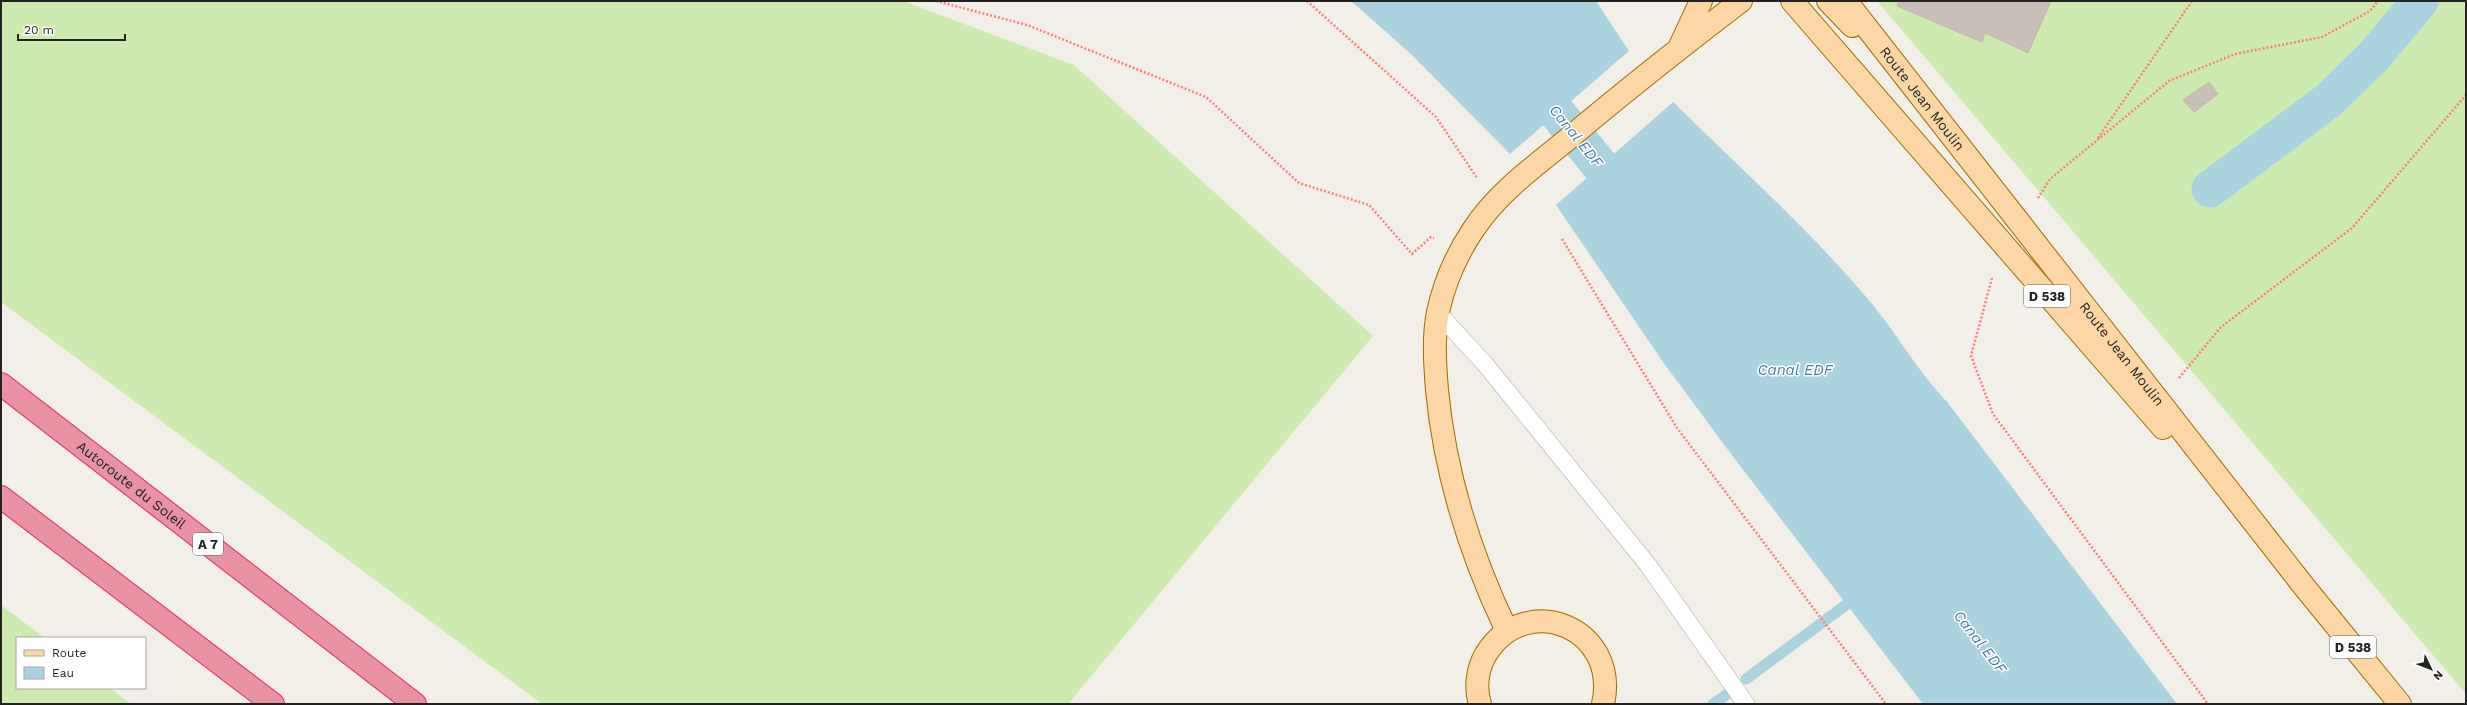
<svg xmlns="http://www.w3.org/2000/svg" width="2467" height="705" viewBox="0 0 2467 705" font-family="'Work Sans',sans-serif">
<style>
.grass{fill:#cdebb0}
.water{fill:#aad3df}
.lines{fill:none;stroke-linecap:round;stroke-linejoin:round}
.stream{stroke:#aad3df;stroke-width:11}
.canal{stroke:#aad3df;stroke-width:37}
.building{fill:#c7bfb8;stroke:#c4b6ab}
.lane-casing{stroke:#a9a9a9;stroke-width:18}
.primary-casing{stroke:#a06b00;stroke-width:24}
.highway-casing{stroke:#dc2a67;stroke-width:24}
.path{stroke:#fa8072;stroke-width:2.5;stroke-dasharray:2 2;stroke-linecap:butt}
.lane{stroke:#fff;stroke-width:17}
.primary{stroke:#fcd6a4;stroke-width:22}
.highway{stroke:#e892a2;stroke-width:22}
.labels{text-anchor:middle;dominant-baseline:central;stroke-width:3;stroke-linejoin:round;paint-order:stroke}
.shield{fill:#fff;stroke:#646464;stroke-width:1}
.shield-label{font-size:13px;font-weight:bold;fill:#222}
.street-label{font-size:14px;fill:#222;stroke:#fff}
.water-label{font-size:15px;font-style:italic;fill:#4a7aab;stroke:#fff}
</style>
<rect width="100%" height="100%" fill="#f2efe9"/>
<!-- grass -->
<path class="grass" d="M 1,1 L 903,1 L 1074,65 L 1373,336 L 1068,704 L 542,704 L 1,302 Z
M 1877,1 L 2466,1 L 2466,694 Z
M 1,605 L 45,638 L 17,638 L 17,688 L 110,688 L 131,704 L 1,704 Z"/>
<!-- water -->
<path class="water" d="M 1351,1 L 1596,1 L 1629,51 L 1510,154 L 1411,54 Z
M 1673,102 C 1740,168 1812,232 1873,305 C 1899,337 1919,373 1948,403 L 2177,704 L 1923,704 L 1731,454 L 1663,362 L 1556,205 Z"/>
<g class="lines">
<!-- stream -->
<path class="stream" d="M 1746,679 L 1858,596
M 1713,704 L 1726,695"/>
<!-- canal -->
<path class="canal" d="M 1466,1 L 1633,206
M 2210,189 L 2329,100 L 2374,56 L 2420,1"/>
</g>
<!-- building -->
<path class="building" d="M 1899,1 L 2051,1 L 2028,53 L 1985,33 L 1982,42 L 1897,6 Z
M 2209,82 L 2218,94 L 2194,112 L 2183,100 Z"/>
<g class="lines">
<!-- lane casing -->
<g class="lane-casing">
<path id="lane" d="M 1438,313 L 1485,364 L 1648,565 L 1746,704"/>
</g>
<!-- primary casing -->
<g class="primary-casing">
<g id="primary">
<path d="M 1792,1 L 2163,428"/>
<path d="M 1828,1 L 1852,26"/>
<path id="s1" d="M 1846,1 L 2306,589 L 2400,704"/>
<path d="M 1680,46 L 1701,1"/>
<path d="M 1507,631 C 1470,554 1445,474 1437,390 C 1435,365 1433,337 1438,312 C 1444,284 1457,254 1473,230 C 1497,193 1535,166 1568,139 C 1625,91 1682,46 1741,1"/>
<path d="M 1480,704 C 1475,688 1477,669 1486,654 C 1527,589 1620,629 1603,704"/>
</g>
</g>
<!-- highway casing -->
<g class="highway-casing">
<g id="highway">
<path id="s2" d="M 1,384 L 415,704"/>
<path d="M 1,497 L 273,704"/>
</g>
</g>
<!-- path -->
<path class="path" d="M 936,1 L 1027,25 L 1206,97 L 1299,183 L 1369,205 L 1412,254 L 1431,237 L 1434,238
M 1307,1 L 1436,117 L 1477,178
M 2098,138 L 2192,1
M 2038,198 L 2050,179 L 2169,81 L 2235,54 L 2322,37 L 2370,11 L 2378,1
M 1562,239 L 1677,428 L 1886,704
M 1992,278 L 1971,356 L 1993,414 L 2208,704
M 2179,378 L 2221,327 L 2352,228 L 2466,95"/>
<!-- lane -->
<use href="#lane" class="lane"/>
<!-- primary -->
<use href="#primary" class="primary"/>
<!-- highway -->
<use href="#highway" class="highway"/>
</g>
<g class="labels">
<!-- shield labels -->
<g class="shield">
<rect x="2024" y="285" width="46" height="22" rx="3"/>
<rect x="193" y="533" width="30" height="22" rx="3"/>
<rect x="2330" y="636" width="46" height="22" rx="3"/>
</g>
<g class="shield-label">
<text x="2047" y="296">D 538</text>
<text x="208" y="544">A 7</text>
<text x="2353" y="647">D 538</text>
</g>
<!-- street labels -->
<g class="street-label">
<text stroke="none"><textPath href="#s1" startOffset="124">Route Jean Moulin</textPath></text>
<text stroke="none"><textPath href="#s1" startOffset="448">Route Jean Moulin</textPath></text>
<text stroke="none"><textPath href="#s2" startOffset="165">Autoroute du Soleil</textPath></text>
</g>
<!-- water labels -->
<g class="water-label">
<text transform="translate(1576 136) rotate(51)">Canal EDF</text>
<text x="1795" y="370">Canal EDF</text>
<text transform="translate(1980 642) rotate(52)">Canal EDF</text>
</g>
</g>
<!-- border -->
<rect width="2467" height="705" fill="none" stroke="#222222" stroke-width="4"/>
<!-- legend -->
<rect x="16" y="637" width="130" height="52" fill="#ffffff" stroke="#a7a7a7"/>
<rect x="24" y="650" width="20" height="6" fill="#fcd6a4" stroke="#a7a7a7"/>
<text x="52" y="657" font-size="12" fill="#222222">Route</text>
<rect x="24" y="667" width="20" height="12" fill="#aad3df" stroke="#a7a7a7"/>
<text x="52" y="677" font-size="12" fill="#222222">Eau</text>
<!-- north arrow -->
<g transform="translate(2431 669) rotate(133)" stroke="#ffffff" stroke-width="3" paint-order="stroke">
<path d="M0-3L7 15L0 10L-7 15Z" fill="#222222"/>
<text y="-6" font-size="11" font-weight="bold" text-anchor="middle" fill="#222222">N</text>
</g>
<!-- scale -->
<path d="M18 34v6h107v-6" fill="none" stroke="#222222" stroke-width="2"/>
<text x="24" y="34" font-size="12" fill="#222222" stroke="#ffffff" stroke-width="3" paint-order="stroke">20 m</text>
</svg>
